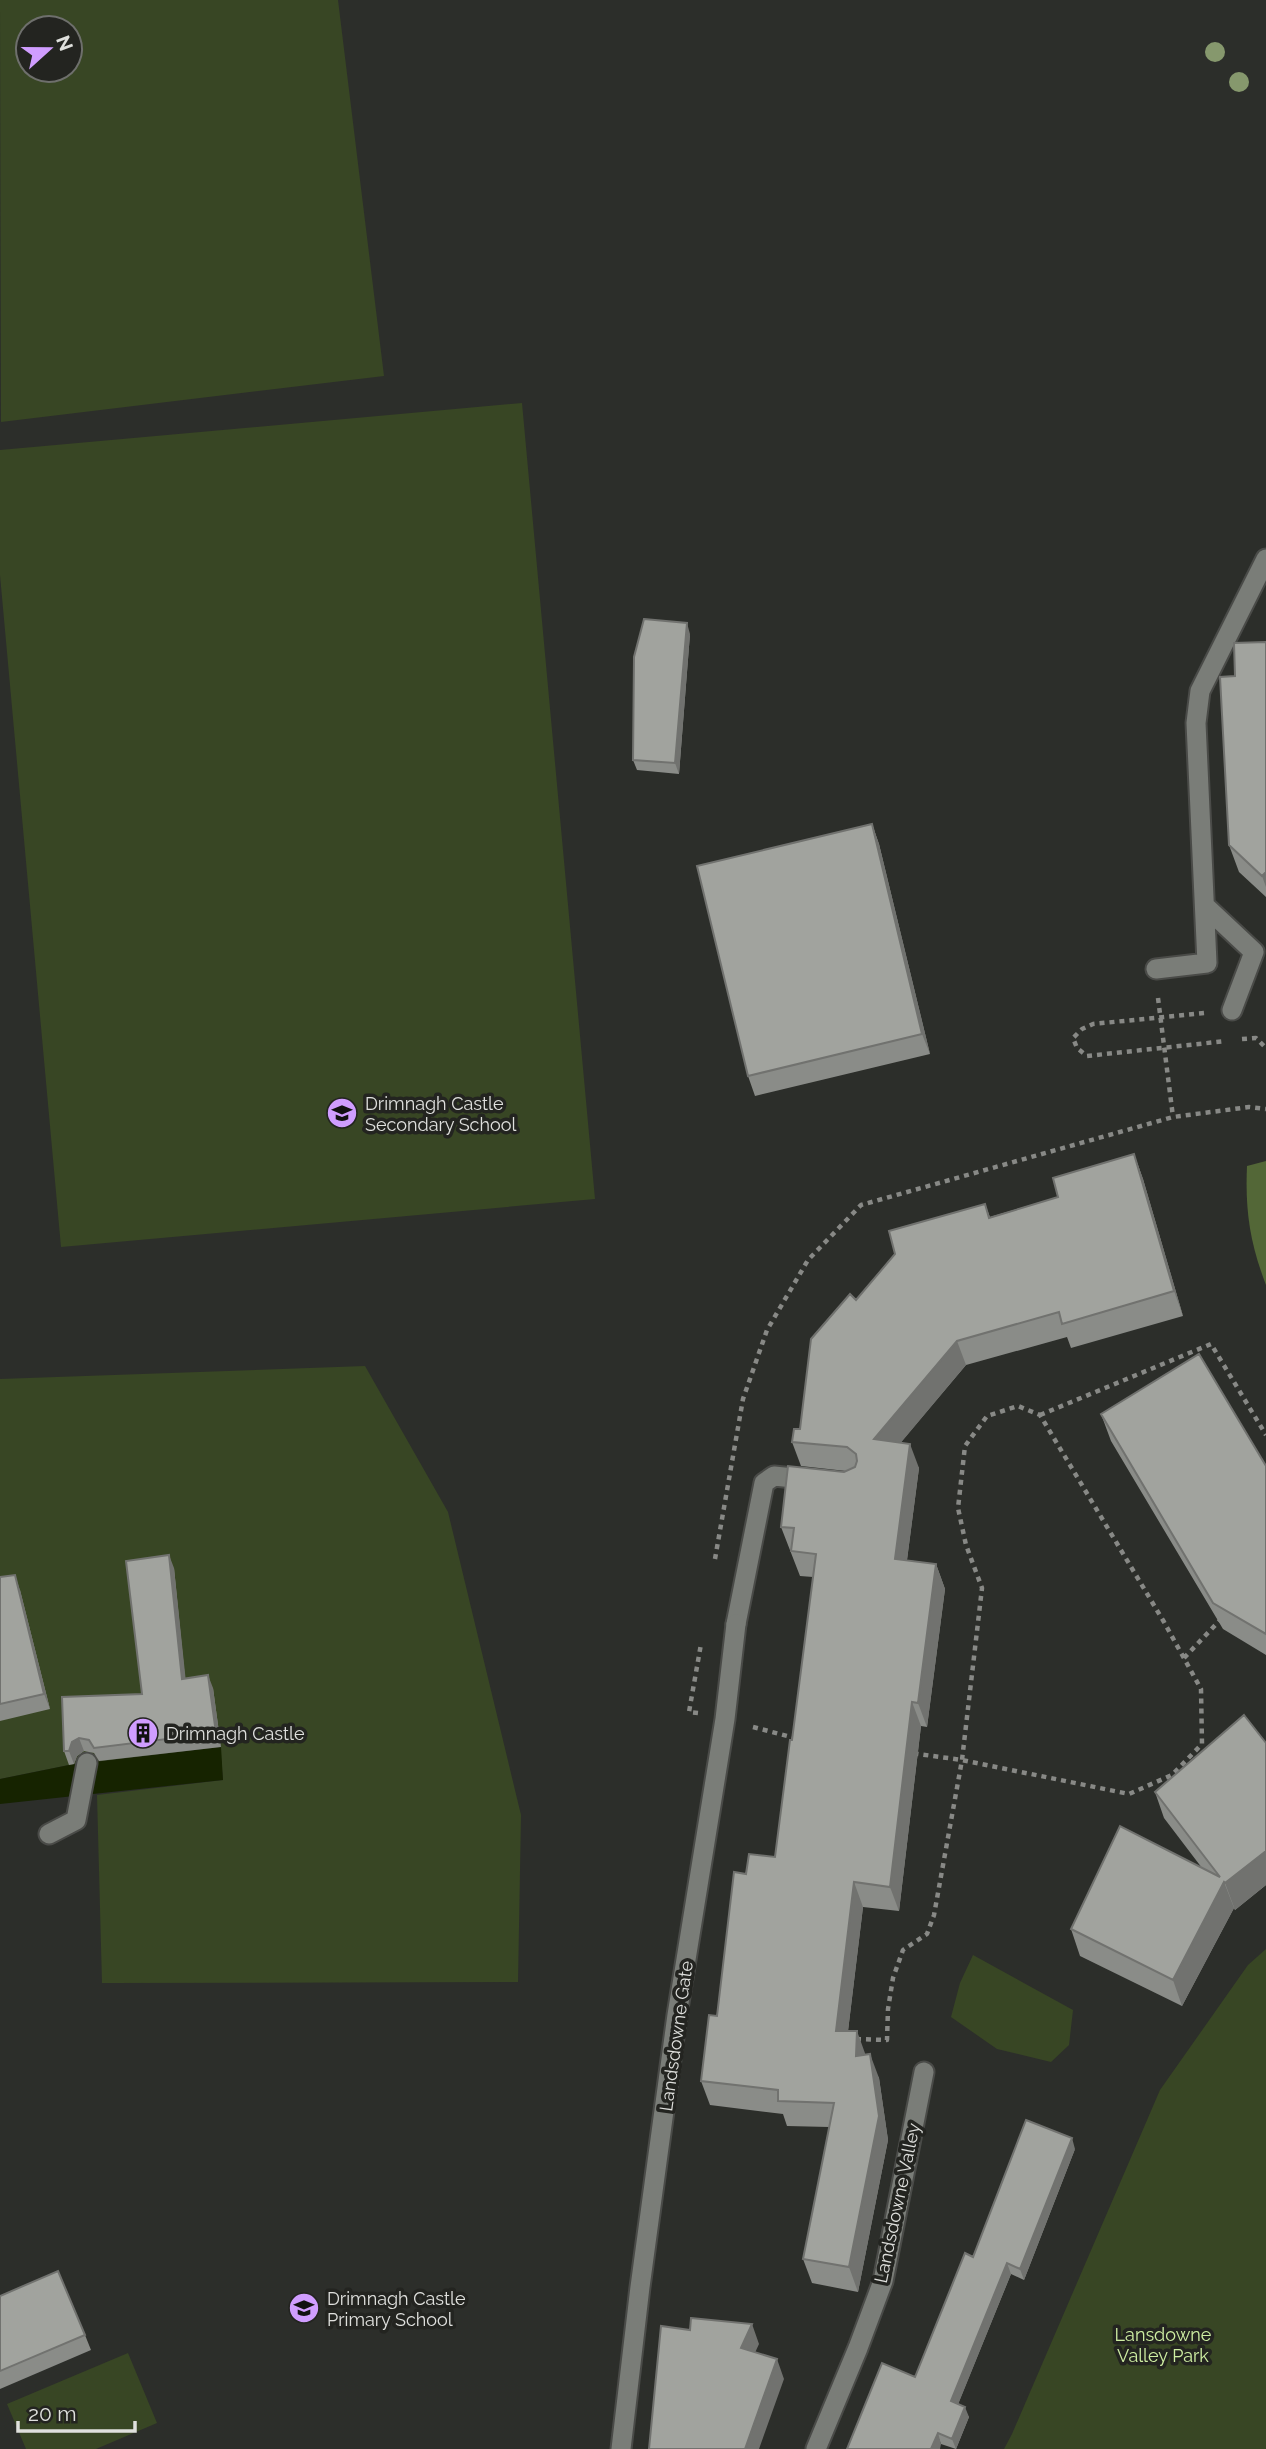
<svg xmlns="http://www.w3.org/2000/svg" width="1266" height="2449" viewBox="0 0 1266 2449" font-family="Raleway,sans-serif">
<style>
.green{fill:#384624;fill-rule:evenodd}
.forest{fill:#536737}
.water{fill:#162300}
.lines{fill:none;stroke-linecap:round;stroke-linejoin:round}
.service-casing{stroke:#4a4b48;stroke-width:23}
.minor-casing{stroke:#4a4b48;stroke-width:23}
.path{stroke:#888986;stroke-width:4.5;stroke-dasharray:5 5;stroke-linecap:butt}
.service{stroke:#7a7d78;stroke-width:19}
.minor{stroke:#7a7d78;stroke-width:19}
.tree{fill:#86986d}
.wall{fill:#8a8c88}
.shaded-wall{fill:#71726f}
.building{fill:#a1a39e;stroke:#71726f;stroke-width:2}
.labels{text-anchor:middle;dominant-baseline:central;stroke-width:7;stroke-linejoin:round;paint-order:stroke}
.poi-label{font-size:18px;fill:#dfe0dd;stroke:#232420;text-anchor:start}
.street-label{font-size:18px;fill:#dfe0dd;stroke:#232420}
.park-label{font-size:18px;fill:#cfefa3;stroke:#232420}
</style>
<rect width="100%" height="100%" fill="#2c2e2a"/>
<!-- green -->
<path class="green" d="M 0,0 L 338,0 L 384,376 L 1,422 ZM 28,28 L 70,28 L 70,70 L 28,70 Z
M 522,403 L 595,1199 L 61,1247 L 0,575 L 0,450 Z
M 365,1366 L 448,1512 L 521,1815 L 518,1982 L 102,1983 L 97,1795 L 223,1780 L 220,1747 L 69,1765 L 0,1779 L 0,1379 Z
M 1266,1949 L 1266,2449 L 1004,2449 L 1012,2434 L 1160,2090 L 1248,1965 Z
M 973,1955 L 1073,2010 L 1069,2045 L 1051,2062 L 997,2049 L 951,2017 L 960,1983 Z
M 128,2353 L 157,2423 L 96,2449 L 26,2449 L 7,2404 Z"/>
<!-- forest -->
<path class="forest" d="M 1266,1161 L 1266,1285 C 1250,1243 1245,1211 1247,1166 Z"/>
<!-- water -->
<path class="water" d="M 221,1747 L 223,1780 L 0,1804 L 0,1779 L 69,1765 Z"/>
<g class="lines">
<!-- service casing -->
<g class="service-casing">
<path id="service" d="M 1206,907 L 1254,952 L 1232,1010
M 1156,969 L 1207,963 L 1196,723 L 1200,691 L 1266,559
M 736,1624 L 764,1483 L 774,1476 L 813,1480
M 49,1834 L 76,1820 L 87,1763"/>
</g>
<!-- minor casing -->
<g class="minor-casing">
<path id="minor" d="M 621,2449 L 640,2287 L 677,2015 L 725,1719 L 736,1624
M 816,2449 L 858,2348 L 883,2281 L 924,2072"/>
</g>
<!-- path -->
<path class="path" d="M 1158,998 L 1173,1117
M 1204,1013 L 1093,1024 L 1082,1029 L 1073,1038 L 1077,1048 L 1087,1056 L 1226,1041
M 1242,1039 L 1256,1038 L 1266,1048
M 1040,1415 L 1211,1344 L 1266,1435
M 715,1559 L 743,1399 L 767,1330 L 808,1260 L 861,1205 L 1173,1117 L 1249,1107 L 1266,1109
M 1184,1658 L 1222,1618
M 698,1713 L 689,1712 L 701,1644
M 753,1727 L 795,1738
M 856,2039 L 887,2040 L 888,2009 L 893,1978 L 903,1950 L 927,1934 L 934,1915 L 962,1760 L 982,1588 L 966,1545 L 958,1508 L 965,1446 L 987,1416 L 1018,1406 L 1040,1415 L 1164,1622 L 1201,1689 L 1202,1744 L 1172,1775 L 1129,1794 L 962,1760 L 911,1753"/>
<!-- service -->
<use href="#service" class="service"/>
<!-- minor -->
<use href="#minor" class="minor"/>
</g>
<!-- trees -->
<g class="tree">
<circle cx="1215" cy="52" r="10"/>
<circle cx="1239" cy="82" r="10"/>
</g>
<!-- wall -->
<path class="wall" d="M 690,634 L 679,774 L 637,770 L 633,760 Z
M 1266,642 L 1266,897 L 1239,872 L 1229,845 L 1235,676 Z
M 872,824 L 879,844 L 930,1054 L 755,1096 L 748,1076 Z
M 1134,1154 L 1143,1179 L 1183,1316 L 1071,1348 L 1067,1337 L 966,1365 L 901,1442 L 919,1468 L 907,1560 L 936,1564 L 945,1589 L 927,1727 L 921,1726 L 899,1911 L 863,1907 L 848,2031 L 865,2054 L 879,2078 L 888,2140 L 858,2292 L 812,2283 L 803,2259 L 829,2127 L 787,2126 L 783,2114 L 710,2105 L 701,2081 L 717,2016 L 746,1874 L 775,1857 L 792,1740 L 813,1577 L 800,1576 L 781,1527 L 846,1471 L 801,1466 L 792,1442 L 800,1429 L 856,1300 L 985,1204 L 990,1217 L 1058,1197 Z
M 1101,1414 L 1266,1466 L 1266,1655 L 1223,1629 L 1111,1441 Z
M 174,1568 L 185,1678 L 213,1688 L 221,1747 L 99,1761 L 94,1753 L 84,1751 L 77,1756 L 74,1764 L 69,1765 L 64,1751 L 62,1697 L 142,1694 Z
M 0,1577 L 20,1590 L 50,1709 L 0,1721 Z
M 1266,1743 L 1266,1885 L 1235,1910 L 1234,1908 L 1182,2006 L 1080,1956 L 1071,1929 L 1202,1868 L 1164,1818 L 1155,1792 Z
M 1075,2149 L 1024,2280 L 1011,2274 L 958,2404 L 969,2417 L 956,2449 L 941,2444 L 915,2377 L 973,2257 Z
M 0,2296 L 85,2335 L 91,2350 L 0,2389 Z"/>
<!-- shaded-wall -->
<path class="shaded-wall" d="M 687,623 L 690,634 L 679,774 L 675,763 Z
M 872,824 L 879,844 L 930,1054 L 922,1034 Z
M 1266,872 L 1266,887 L 1262,876 Z
M 1134,1154 L 1143,1179 L 1183,1316 L 1174,1291 Z
M 957,1341 L 966,1365 L 883,1464 L 874,1439 Z
M 910,1444 L 919,1468 L 904,1583 L 895,1559 Z
M 169,1555 L 174,1568 L 187,1692 L 182,1679 Z
M 936,1564 L 945,1589 L 927,1727 L 918,1703 Z
M 15,1575 L 20,1590 L 50,1709 L 44,1694 Z
M 208,1675 L 213,1688 L 221,1747 L 216,1733 Z
M 912,1702 L 921,1726 L 899,1911 L 890,1887 Z
M 79,1738 L 84,1751 L 77,1756 L 74,1764 L 69,1751 L 72,1742 Z
M 1266,1851 L 1266,1885 L 1235,1910 L 1225,1883 Z
M 854,1882 L 863,1907 L 845,2056 L 836,2031 Z
M 1224,1882 L 1234,1908 L 1182,2006 L 1173,1980 Z
M 857,2031 L 866,2056 L 856,2056 Z
M 870,2054 L 879,2078 L 888,2140 L 858,2292 L 849,2267 Z
M 1072,2138 L 1075,2149 L 1024,2280 L 1020,2269 Z
M 1007,2263 L 1011,2274 L 955,2412 L 951,2401 Z
M 752,2324 L 759,2344 L 748,2368 L 741,2348 Z
M 777,2359 L 784,2379 L 759,2449 L 745,2449 Z
M 965,2407 L 969,2417 L 956,2449 L 952,2439 Z
M 938,2433 L 941,2444 L 940,2449 L 931,2449 Z"/>
<!-- building -->
<path class="building" d="M 644,619 L 687,623 L 675,763 L 633,760 L 634,657 Z
M 1266,642 L 1266,872 L 1262,876 L 1229,845 L 1220,677 L 1235,676 L 1234,643 Z
M 872,824 L 922,1034 L 748,1076 L 697,866 Z
M 1134,1154 L 1174,1291 L 1062,1324 L 1059,1312 L 957,1341 L 874,1439 L 910,1444 L 895,1559 L 936,1564 L 918,1703 L 912,1702 L 890,1887 L 854,1882 L 836,2031 L 857,2031 L 856,2056 L 870,2054 L 879,2116 L 849,2267 L 803,2259 L 834,2103 L 778,2101 L 778,2090 L 701,2081 L 709,2015 L 717,2016 L 734,1872 L 746,1874 L 749,1854 L 775,1857 L 790,1740 L 792,1740 L 816,1554 L 791,1551 L 794,1528 L 781,1527 L 788,1466 L 844,1472 L 855,1467 L 857,1461 L 856,1454 L 847,1447 L 792,1442 L 794,1429 L 800,1429 L 811,1339 L 850,1294 L 856,1300 L 895,1254 L 889,1231 L 985,1204 L 989,1218 L 1058,1197 L 1053,1178 Z
M 1199,1354 L 1266,1466 L 1266,1634 L 1213,1603 L 1101,1414 Z
M 169,1555 L 182,1679 L 208,1675 L 216,1733 L 94,1748 L 89,1740 L 79,1738 L 72,1742 L 69,1751 L 64,1751 L 62,1697 L 142,1694 L 126,1561 Z
M 15,1575 L 44,1694 L 0,1704 L 0,1577 Z
M 1244,1715 L 1266,1743 L 1266,1851 L 1225,1883 L 1224,1882 L 1173,1980 L 1071,1929 L 1120,1826 L 1220,1877 L 1155,1792 Z
M 1026,2120 L 1072,2138 L 1020,2269 L 1007,2263 L 951,2401 L 965,2407 L 952,2439 L 938,2433 L 931,2449 L 847,2449 L 882,2363 L 915,2377 L 965,2253 L 973,2257 Z
M 58,2271 L 85,2335 L 0,2371 L 0,2296 Z
M 691,2318 L 752,2324 L 741,2348 L 777,2359 L 745,2449 L 649,2449 L 661,2326 L 690,2330 Z"/>
<!-- icons -->
<defs>
<g id="school-disc" transform="scale(1.575)"><circle r="9.5" fill="#d09dff" stroke="#232420"/><path d="M0-5L7-2L0 1L-7-2ZM-4 1L0 2.5L4 1V4Q0 6-4 4Z" fill="#111"/></g>
<g id="building-disc" transform="scale(1.575)"><circle r="9.5" fill="#d09dff" stroke="#232420"/><path d="M-4-6H4V6H1V3H-1V6H-4ZM-2.5-4.3h1.7v1.8h-1.7ZM.8-4.3h1.7v1.8H.8ZM-2.5-1h1.7V.8h-1.7ZM.8-1h1.7V.8H.8Z" fill="#111"/></g>
</defs>
<g fill-rule="evenodd">
<use href="#school-disc" x="342" y="1113"/>
<use href="#building-disc" x="143" y="1733"/>
<use href="#school-disc" x="304" y="2308"/>
</g>
<g class="labels">
<!-- poi labels -->
<g class="poi-label">
<text x="365" y="1103">Drimnagh Castle<tspan x="365" dy="21">Secondary School</tspan></text>
<text x="166" y="1733">Drimnagh Castle</text>
<text x="327" y="2298">Drimnagh Castle<tspan x="327" dy="21">Primary School</tspan></text>
</g>
<!-- street labels -->
<g class="street-label">
<text transform="translate(676 2036) rotate(-82)">Landsdowne Gate</text>
<text transform="translate(897 2203) rotate(-78)">Landsdowne Valley</text>
</g>
<!-- park labels -->
<g class="park-label">
<text x="1163" y="2334">Lansdowne<tspan x="1163" dy="21">Valley Park</tspan></text>
</g>
</g>
<!-- north arrow -->
<g transform="translate(49 49) rotate(69)"><circle r="33" fill="#232420" stroke="#6e6f6c" stroke-width="2"/>
<path d="M0-5L12 26L0 18L-12 26Z" fill="#d09dff"/>
<text y="-10" font-size="19" font-weight="bold" text-anchor="middle" fill="#dfe0dd">N</text>
</g>
<!-- scale -->
<path d="M18 2421v10h117v-10" fill="none" stroke="#dfe0dd" stroke-width="3.5"/>
<text x="28" y="2421" font-size="21" fill="#dfe0dd" stroke="#232420" stroke-width="5" paint-order="stroke">20 m</text>
</svg>
